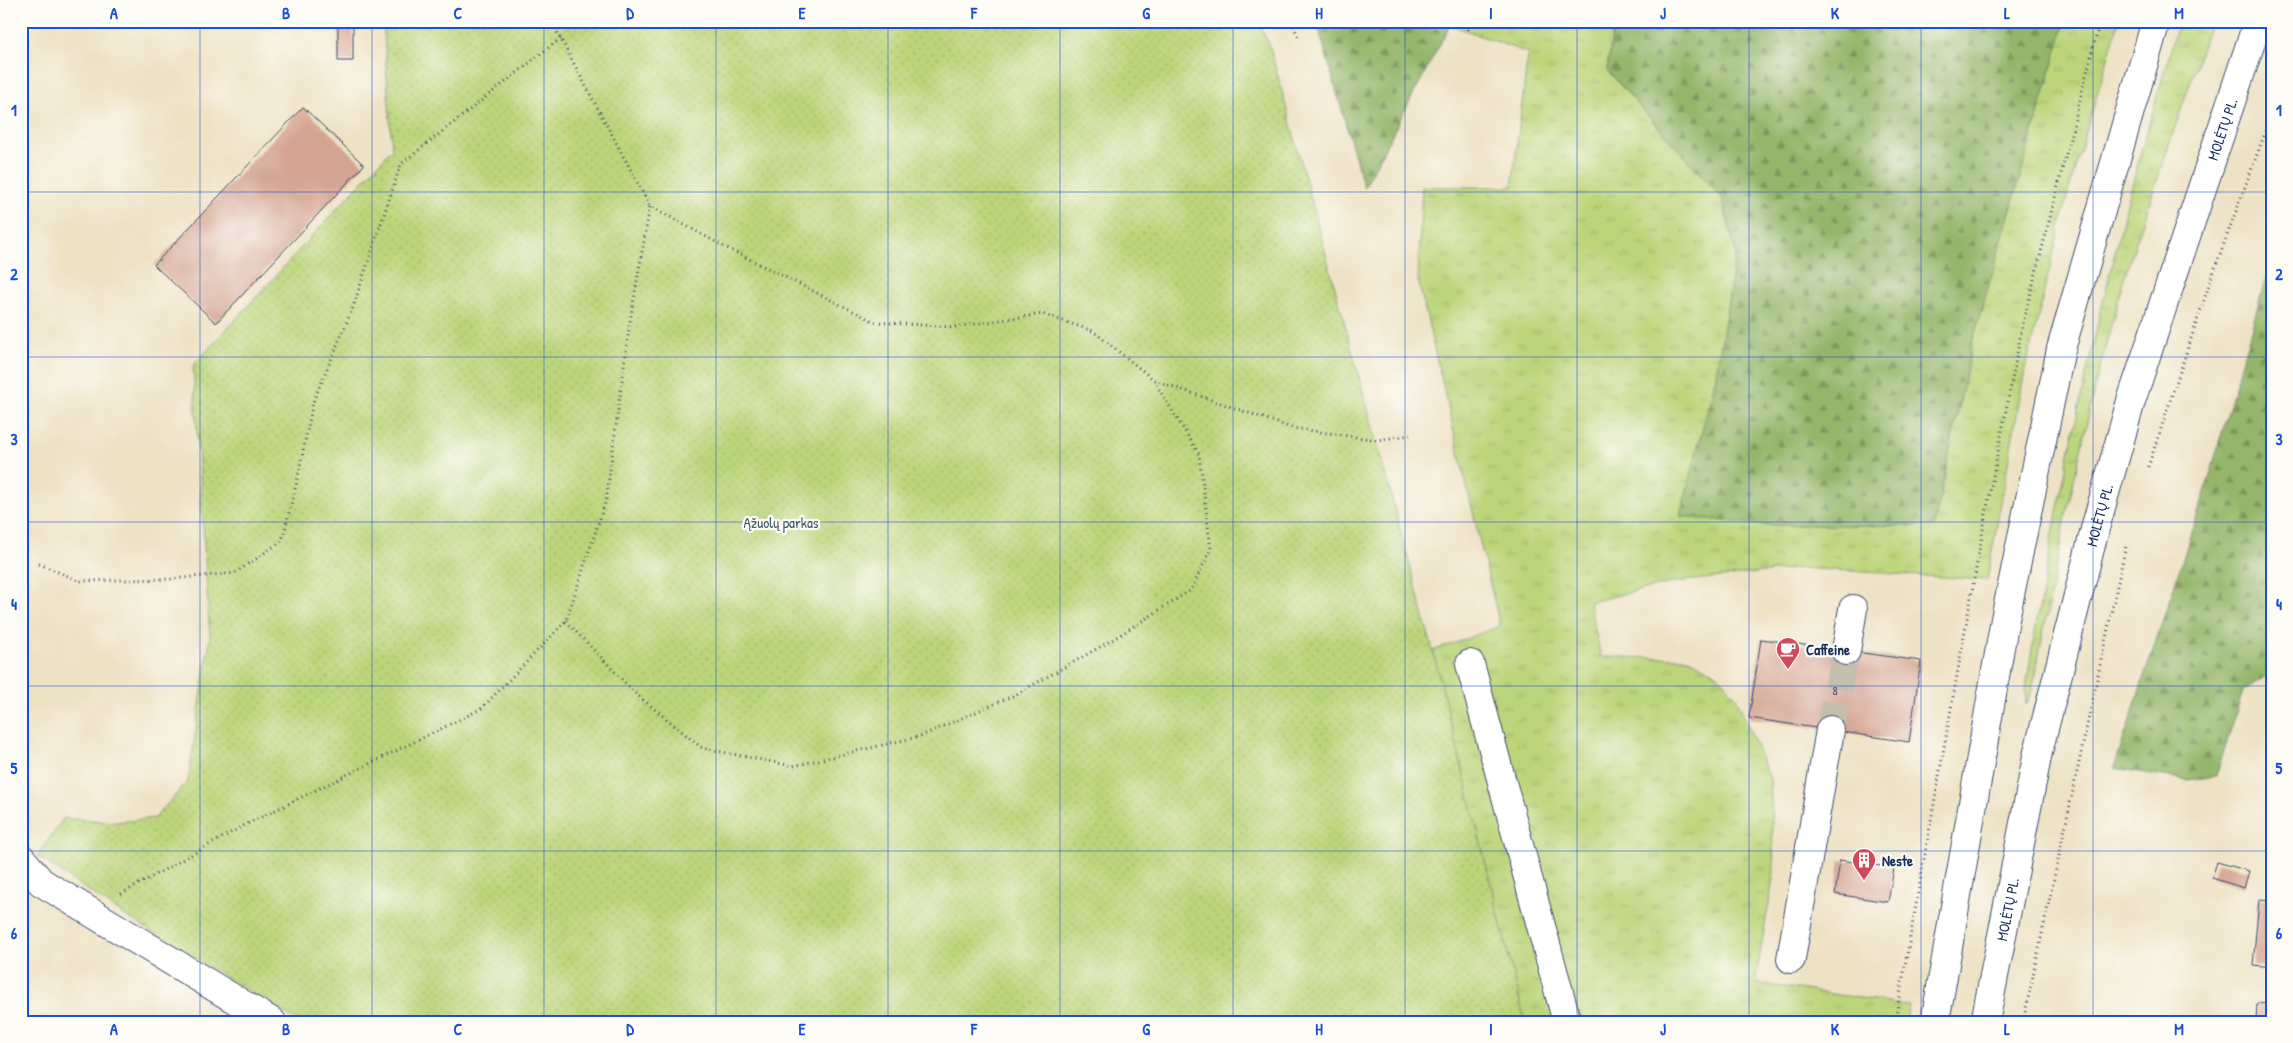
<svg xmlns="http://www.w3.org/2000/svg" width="2293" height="1043" viewBox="0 0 2293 1043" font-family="'Patrick Hand',sans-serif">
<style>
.grass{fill:url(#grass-tufts);stroke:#6c826c}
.forest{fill:url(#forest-firs);stroke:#587264}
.park{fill:url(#park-dots);stroke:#6c826c}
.building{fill:#d4a492}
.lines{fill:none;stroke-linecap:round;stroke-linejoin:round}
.minor-tunnel{stroke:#c4beb0;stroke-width:28;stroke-dasharray:28 14;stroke-linecap:butt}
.minor-casing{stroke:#3b4a6d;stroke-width:30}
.highway-casing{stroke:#3b4a6d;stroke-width:30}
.path{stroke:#3b4a6d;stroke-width:3;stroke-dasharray:1 4;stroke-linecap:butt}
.minor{stroke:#fff;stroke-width:28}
.highway{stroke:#fff;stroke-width:28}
.grid{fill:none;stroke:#1d4ed8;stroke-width:1;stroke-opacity:0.55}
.labels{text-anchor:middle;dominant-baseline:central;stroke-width:4.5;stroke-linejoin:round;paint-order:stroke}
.number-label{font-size:12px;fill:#494c6b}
.street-label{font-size:15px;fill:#1b2f5e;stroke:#fdfcf7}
.park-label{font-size:15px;fill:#435865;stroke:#fdfcf7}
.poi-label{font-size:15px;font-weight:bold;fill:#1b2f5e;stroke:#fdfcf7;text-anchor:start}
.neatline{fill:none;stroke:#1d4ed8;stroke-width:2}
.grid-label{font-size:16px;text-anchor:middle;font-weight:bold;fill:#1d4ed8}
</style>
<defs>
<pattern id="grass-tufts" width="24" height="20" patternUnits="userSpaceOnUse" patternTransform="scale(1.25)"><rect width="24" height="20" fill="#bcd57a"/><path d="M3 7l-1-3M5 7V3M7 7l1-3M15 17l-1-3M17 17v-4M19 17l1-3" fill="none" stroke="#a1b76c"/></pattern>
<pattern id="forest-firs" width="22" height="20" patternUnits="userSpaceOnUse" patternTransform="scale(1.25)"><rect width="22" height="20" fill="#95b66a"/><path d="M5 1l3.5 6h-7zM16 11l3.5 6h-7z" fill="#79945a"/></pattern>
<pattern id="park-dots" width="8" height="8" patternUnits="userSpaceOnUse" patternTransform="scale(1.25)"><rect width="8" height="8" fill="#bcd57a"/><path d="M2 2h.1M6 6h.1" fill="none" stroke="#a1b76c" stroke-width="1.8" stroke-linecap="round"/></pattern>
</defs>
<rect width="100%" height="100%" fill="#fdfcf7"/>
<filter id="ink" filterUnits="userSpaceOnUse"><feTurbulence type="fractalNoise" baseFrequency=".02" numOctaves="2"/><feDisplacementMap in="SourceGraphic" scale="10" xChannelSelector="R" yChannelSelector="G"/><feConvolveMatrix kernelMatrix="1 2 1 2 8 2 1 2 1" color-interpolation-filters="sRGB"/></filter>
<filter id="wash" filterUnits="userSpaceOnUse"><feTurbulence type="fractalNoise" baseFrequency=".0096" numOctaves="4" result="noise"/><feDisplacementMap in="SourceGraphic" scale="20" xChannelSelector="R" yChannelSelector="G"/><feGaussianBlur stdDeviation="1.12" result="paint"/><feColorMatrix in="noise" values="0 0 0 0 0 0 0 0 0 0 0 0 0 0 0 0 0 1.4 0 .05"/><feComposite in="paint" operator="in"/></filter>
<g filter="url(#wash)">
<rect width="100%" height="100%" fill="#eee2c4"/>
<!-- grass -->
<path class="grass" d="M 1452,21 L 1614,21 L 1607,70 L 1722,198 L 1736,253 L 1715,381 L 1934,526 L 1972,343 L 2065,21 L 2119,21 L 2069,189 L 2024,375 L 1987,580 L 1802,568 L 1676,582 L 1589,602 L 1601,657 L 1688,658 L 1717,674 L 1735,695 L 1770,779 L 1774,873 L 1755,983 L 1909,1005 L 1906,1022 L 1525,1022 L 1433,651 L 1500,626 L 1418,280 L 1422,187 L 1512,187 L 1528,53 L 1451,25 Z
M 2179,21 L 2211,21 L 2123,281 L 2096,382 L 2066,516 L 2032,690 L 2026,705 L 2025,692 C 2052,523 2088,355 2131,189 C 2146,133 2163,77 2179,21 Z"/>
<!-- forest -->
<path class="forest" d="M 1315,21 L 1452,21 L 1364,188 L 1319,30 Z
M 1614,21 L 2065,21 L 1972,343 L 1934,526 L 1761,525 L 1680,516 L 1715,381 L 1736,253 L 1722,198 L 1607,70 Z
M 2272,256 L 2272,677 L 2266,676 L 2243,691 L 2216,776 L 2188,780 L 2114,768 L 2206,489 Z"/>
<!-- park -->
<path class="park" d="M 383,21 L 1258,21 L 1270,47 L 1433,651 L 1525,1022 L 299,1022 L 121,913 L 37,856 L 64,818 L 117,822 L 155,818 L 188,781 L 210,639 L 193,366 L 392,149 Z"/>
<g id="blocks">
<!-- building -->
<path class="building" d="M 338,25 L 353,26 L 353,61 L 338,61 Z
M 303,107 L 364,165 L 216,323 L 154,265 Z
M 1761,639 L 1921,661 L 1909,742 L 1749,718 Z
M 1840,860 L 1894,868 L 1888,902 L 1835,894 Z
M 2217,862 L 2249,871 L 2244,888 L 2212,878 Z
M 2259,899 L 2272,900 L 2272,967 L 2253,965 Z
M 2257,1003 L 2272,1004 L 2272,1022 L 2256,1022 Z"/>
</g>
</g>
<g filter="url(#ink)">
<use href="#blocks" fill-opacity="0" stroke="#3b4a6d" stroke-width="1"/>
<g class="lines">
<!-- minor-tunnel -->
<path class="minor-tunnel" d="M 1830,730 L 1846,651"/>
<!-- minor casing -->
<g class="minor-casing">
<path id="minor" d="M 1846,651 L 1853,609
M 1470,664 L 1567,1022
M 21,858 L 41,882 L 272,1022
M 1791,959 L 1830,730"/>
</g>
<!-- highway casing -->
<g class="highway-casing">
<g id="highway">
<path d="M 1935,1022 L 2005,619 L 2061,349 L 2156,21"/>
<path id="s1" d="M 1985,1022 L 2038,752 L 2096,525 L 2131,401 L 2258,21"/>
</g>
</g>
<!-- path -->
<path class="path" d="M 544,21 L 551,21 L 650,206 L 723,246 L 875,322 L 954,327 L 1042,314 L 1093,331 L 1154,380 L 1292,428 L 1378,440 L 1410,435
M 1292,21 L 1298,37
M 1468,30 L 1470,21
M 2148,467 L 2212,276 L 2272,114
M 39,564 L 80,581 L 171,579 L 235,573 L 282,541 L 297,481 L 313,402 L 352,310 L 401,164 L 561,38
M 566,621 L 636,694 L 702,748 L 793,766 L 921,736 L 1017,694 L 1107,643 L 1191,590 L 1211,549 L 1199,454 L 1154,381
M 121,894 L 243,826 L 481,709 L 566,621 L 606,500 L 630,321 L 650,206
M 1895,1022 L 1986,513 L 2023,323 L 2100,21
M 2023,1022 L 2126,545"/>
<!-- minor -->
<use href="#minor" class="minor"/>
<!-- highway -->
<use href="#highway" class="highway"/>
</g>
</g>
<!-- grid -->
<path class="grid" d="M 200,21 L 200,1022M 372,21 L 372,1022M 544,21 L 544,1022M 716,21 L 716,1022M 888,21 L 888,1022M 1060,21 L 1060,1022M 1233,21 L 1233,1022M 1405,21 L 1405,1022M 1577,21 L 1577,1022M 1749,21 L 1749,1022M 1921,21 L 1921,1022M 2093,21 L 2093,1022M 21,192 L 2272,192M 21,357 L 2272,357M 21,522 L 2272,522M 21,686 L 2272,686M 21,851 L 2272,851"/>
<!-- icons -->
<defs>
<g id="cafe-pin" transform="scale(1.25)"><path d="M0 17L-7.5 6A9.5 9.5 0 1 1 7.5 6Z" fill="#d1495b" stroke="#fdfcf7"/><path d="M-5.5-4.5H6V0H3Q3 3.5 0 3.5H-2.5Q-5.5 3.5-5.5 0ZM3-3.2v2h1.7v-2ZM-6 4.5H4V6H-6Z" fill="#fff"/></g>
<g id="building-pin" transform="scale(1.25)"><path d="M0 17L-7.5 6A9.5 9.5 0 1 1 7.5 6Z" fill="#d1495b" stroke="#fdfcf7"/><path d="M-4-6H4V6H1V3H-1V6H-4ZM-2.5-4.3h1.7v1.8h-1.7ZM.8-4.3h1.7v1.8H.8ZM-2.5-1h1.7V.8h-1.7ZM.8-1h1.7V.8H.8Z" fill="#fff"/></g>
</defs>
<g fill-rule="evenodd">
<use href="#cafe-pin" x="1788" y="649"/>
<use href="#building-pin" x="1864" y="860"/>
</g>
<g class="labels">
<!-- number labels -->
<g class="number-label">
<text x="1835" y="690">8</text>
</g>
<!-- street labels -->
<g class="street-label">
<text stroke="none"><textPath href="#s1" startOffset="925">MOLĖTŲ PL.</textPath></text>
<text stroke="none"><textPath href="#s1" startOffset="520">MOLĖTŲ PL.</textPath></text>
<text stroke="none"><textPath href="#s1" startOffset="115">MOLĖTŲ PL.</textPath></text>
</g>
<!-- park labels -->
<g class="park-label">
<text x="781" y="522">Ąžuolų parkas</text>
</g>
<!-- poi labels -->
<g class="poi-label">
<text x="1806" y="649">Caffeine</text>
<text x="1882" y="860">Neste</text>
</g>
</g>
<!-- margin -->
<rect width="2293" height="1043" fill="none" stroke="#fdfcf7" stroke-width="55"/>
<rect x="28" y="28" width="2238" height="988" class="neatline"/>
<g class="grid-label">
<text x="114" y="19">A</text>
<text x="286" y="19">B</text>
<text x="458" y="19">C</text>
<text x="630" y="19">D</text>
<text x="802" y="19">E</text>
<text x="974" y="19">F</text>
<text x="1146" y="19">G</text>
<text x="1319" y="19">H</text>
<text x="1491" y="19">I</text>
<text x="1663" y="19">J</text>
<text x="1835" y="19">K</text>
<text x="2007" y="19">L</text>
<text x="2179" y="19">M</text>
<text x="14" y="116">1</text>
<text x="2279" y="116">1</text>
<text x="14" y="280">2</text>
<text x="2279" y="280">2</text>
<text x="14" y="445">3</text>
<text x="2279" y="445">3</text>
<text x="14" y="610">4</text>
<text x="2279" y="610">4</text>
<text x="14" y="774">5</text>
<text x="2279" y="774">5</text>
<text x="14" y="939">6</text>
<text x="2279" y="939">6</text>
<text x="114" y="1035">A</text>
<text x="286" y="1035">B</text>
<text x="458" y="1035">C</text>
<text x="630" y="1035">D</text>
<text x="802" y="1035">E</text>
<text x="974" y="1035">F</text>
<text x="1146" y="1035">G</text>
<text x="1319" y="1035">H</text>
<text x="1491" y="1035">I</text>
<text x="1663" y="1035">J</text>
<text x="1835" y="1035">K</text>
<text x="2007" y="1035">L</text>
<text x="2179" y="1035">M</text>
</g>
</svg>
